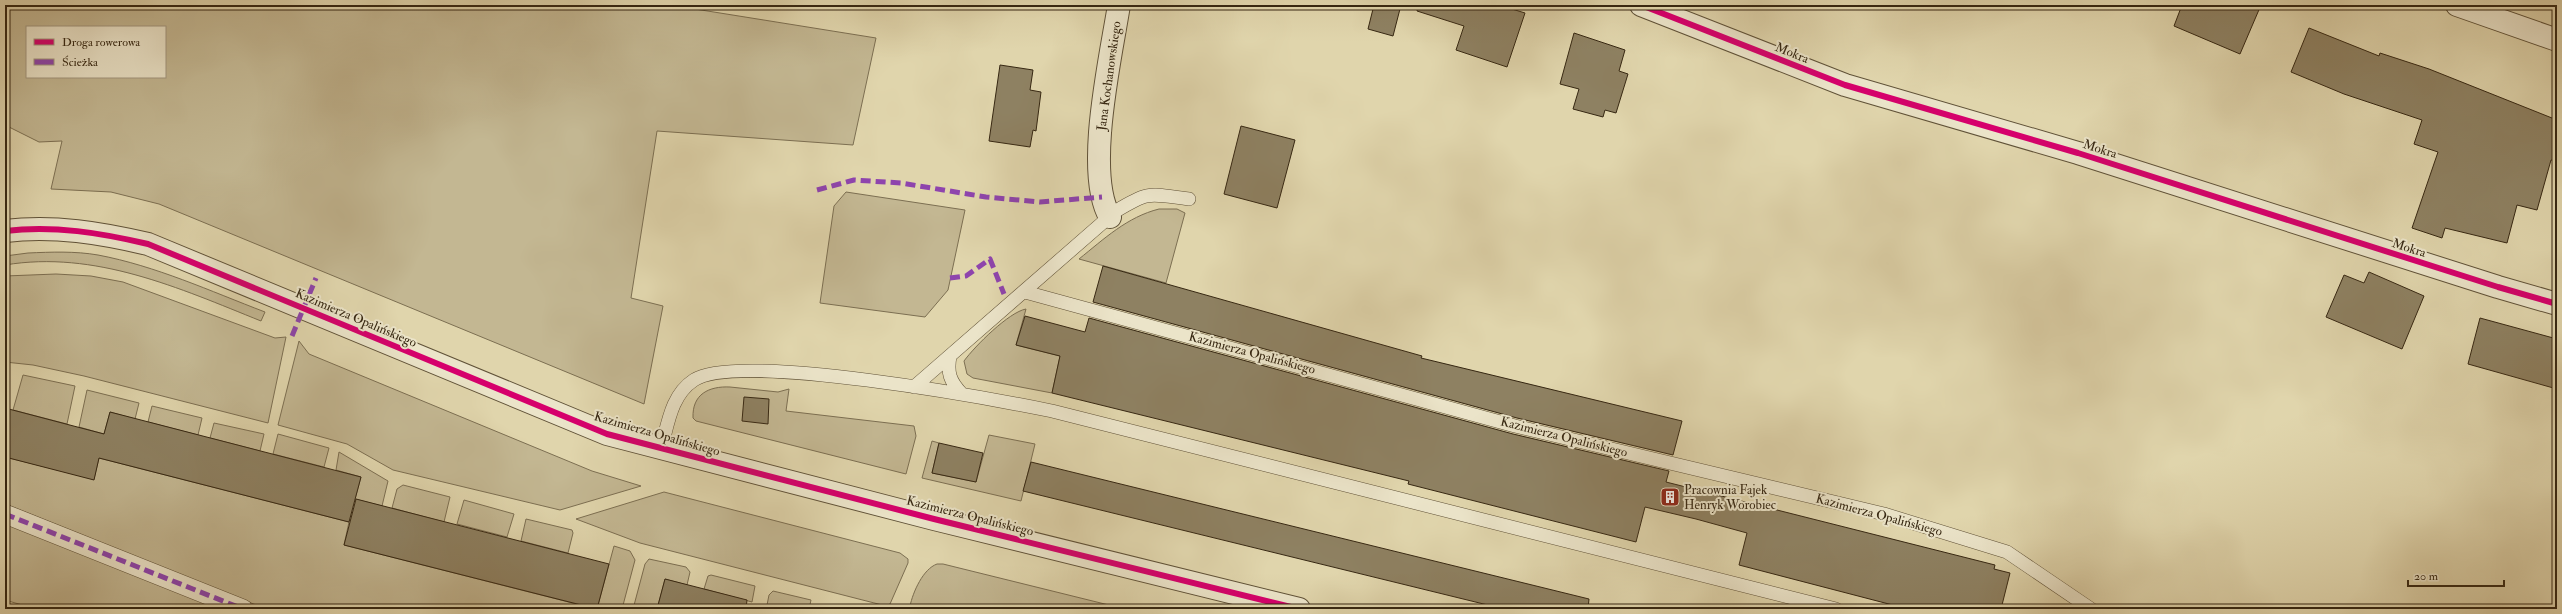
<svg xmlns="http://www.w3.org/2000/svg" width="2562" height="614" viewBox="0 0 2562 614" font-family="'IM FELL Double Pica',serif">
<style>
.green{fill:#c3b792;stroke:#7c6f52;fill-rule:evenodd}
.building{fill:#8e8162;stroke:#362712}
.lines{fill:none;stroke-linecap:round;stroke-linejoin:round}
.service-casing{stroke:#605238;stroke-width:14}
.pedestrian-casing{stroke:#605238;stroke-width:20}
.minor-casing{stroke:#605238;stroke-width:24}
.tertiary-casing{stroke:#605238;stroke-width:24}
.service{stroke:#ebe4c9;stroke-width:13}
.pedestrian{stroke:#ebe4c9;stroke-width:19}
.minor{stroke:#ebe4c9;stroke-width:22}
.tertiary{stroke:#ebe4c9;stroke-width:22}
.quiet{stroke:#8e44ad;stroke-width:5;stroke-dasharray:10 5;stroke-linecap:butt}
.cycleway-casing{stroke:#ebe4c9;stroke-width:8}
.cycleway{stroke:#d6006c;stroke-width:6}
.labels{text-anchor:middle;dominant-baseline:central;stroke-width:4;stroke-linejoin:round;paint-order:stroke}
.street-label{font-size:13px;fill:#362712;stroke:#ebe4c9}
.poi-label{font-size:13px;fill:#362712;stroke:#ebe4c9;text-anchor:start}
</style>
<rect width="100%" height="100%" fill="#e0d5ac"/>
<filter id="stains"><feTurbulence type="fractalNoise" baseFrequency=".005" numOctaves="4"/><feColorMatrix values="0 0 0 0 .2 0 0 0 0 .09 0 0 0 0 .02 0 0 0 .5 -.17"/></filter>
<radialGradient id="worn" r=".72"><stop offset=".6" stop-color="#630" stop-opacity="0"/><stop offset="1" stop-color="#630" stop-opacity=".3"/></radialGradient>
<!-- green -->
<path class="green" d="M 5,5 L 670,5 L 876,38 L 853,145 L 657,131 L 631,298 L 663,306 L 644,404 L 159,204 L 111,192 L 51,189 L 62,141 L 39,142 L 5,125 ZM 27,27 L 165,27 L 165,77 L 27,77 Z
M 846,192 L 965,210 L 948,290 L 925,317 L 820,303 L 834,206 Z
M 1159,209 L 1177,209 L 1185,213 L 1166,283 L 1079,259 C 1104,239 1127,217 1159,209 Z
M 28,253 C 51,252 75,251 98,255 C 156,266 210,291 265,312 L 261,321 C 179,288 95,250 5,265 L 5,256 Z
M 56,274 L 91,276 L 123,282 L 275,338 L 286,337 L 268,423 L 84,376 L 33,365 L 5,362 L 5,276 Z
M 1026,309 L 1016,345 L 1060,356 L 1052,393 L 973,378 L 967,374 L 964,361 C 975,346 1009,312 1026,309 Z
M 299,341 L 309,354 L 592,471 L 641,486 L 560,510 L 393,470 L 347,444 L 278,425 Z
M 23,375 L 75,386 L 67,424 L 13,410 Z
M 730,387 L 778,392 L 789,389 L 786,411 L 914,426 L 916,436 L 906,474 L 696,421 L 693,418 C 692,394 709,386 730,387 Z
M 87,390 L 139,403 L 135,419 L 110,412 L 104,434 L 79,427 Z
M 152,406 L 202,418 L 198,435 L 148,422 Z
M 214,423 L 264,434 L 260,451 L 210,438 Z
M 278,434 L 329,448 L 324,467 L 273,454 Z
M 989,435 L 1035,444 L 1021,501 L 922,478 L 932,441 L 939,443 L 932,473 L 976,482 Z
M 339,452 L 388,481 L 382,506 L 355,499 L 361,477 L 336,470 Z
M 5,457 L 94,479 L 99,458 L 349,522 L 344,545 L 596,609 L 266,609 L 5,504 Z
M 403,485 L 450,497 L 444,522 L 392,508 L 397,489 Z
M 664,492 L 900,553 L 908,559 L 908,563 L 890,604 L 886,606 L 640,543 L 576,519 Z
M 464,500 L 514,514 L 507,537 L 457,524 Z
M 526,519 L 572,530 L 573,533 L 568,553 L 521,541 Z
M 5,523 L 219,609 L 36,609 L 5,600 Z
M 614,546 L 630,551 L 635,560 L 622,609 L 597,609 Z
M 649,559 L 686,567 L 690,572 L 687,585 L 665,579 L 657,609 L 633,609 L 645,564 Z
M 937,564 L 943,564 L 1125,609 L 912,609 L 910,606 C 913,592 923,569 937,564 Z
M 711,575 L 755,586 L 752,602 L 704,589 L 708,576 Z
M 773,591 L 811,600 L 809,609 L 782,609 L 767,605 L 769,595 Z"/>
<!-- building -->
<path class="building" d="M 1374,5 L 1401,5 L 1393,36 L 1368,29 Z
M 1418,5 L 1499,5 L 1525,13 L 1507,67 L 1456,50 L 1464,26 L 1417,11 Z
M 2182,5 L 2261,5 L 2240,54 L 2174,26 Z
M 2309,28 L 2379,56 L 2380,53 L 2429,69 L 2557,120 L 2557,161 L 2551,160 L 2537,210 L 2517,205 L 2507,243 L 2445,228 L 2442,238 L 2412,228 L 2438,152 L 2414,144 L 2422,120 L 2344,94 L 2291,72 Z
M 1574,33 L 1625,50 L 1619,71 L 1628,74 L 1616,113 L 1605,110 L 1603,117 L 1573,109 L 1579,89 L 1560,84 Z
M 1000,65 L 1033,70 L 1030,90 L 1041,92 L 1036,131 L 1033,130 L 1030,147 L 989,141 Z
M 1241,126 L 1295,140 L 1277,208 L 1224,194 Z
M 1103,266 L 1422,356 L 1421,358 L 1682,421 L 1673,455 L 1517,418 L 1093,302 Z
M 2369,272 L 2424,296 L 2402,349 L 2326,317 L 2344,275 L 2364,283 Z
M 1025,316 L 1085,332 L 1089,318 L 1513,434 L 1669,471 L 1666,482 L 1995,565 L 1994,569 L 2010,573 L 2001,609 L 1908,609 L 1739,565 L 1747,533 L 1696,519 L 1645,507 L 1636,542 L 1408,484 L 1409,481 L 1052,393 L 1060,356 L 1016,345 Z
M 2480,318 L 2557,339 L 2557,389 L 2468,364 Z
M 744,397 L 769,399 L 768,424 L 742,421 Z
M 5,408 L 104,434 L 110,412 L 361,477 L 349,522 L 99,458 L 94,480 L 5,457 Z
M 939,443 L 983,453 L 976,482 L 932,473 Z
M 1031,462 L 1589,599 L 1588,609 L 1504,609 L 1023,491 Z
M 356,499 L 609,564 L 597,609 L 344,545 Z
M 665,579 L 747,600 L 746,609 L 657,609 Z"/>
<g class="lines">
<!-- service casing -->
<g class="service-casing">
<path id="service" d="M 1025,292 L 1515,426 L 1884,514 L 2007,552 L 2091,609
M 950,356 C 947,373 950,381 961,393
M 914,387 L 1116,211 C 1150,190 1150,194 1189,199
M 661,449 C 668,424 671,395 694,380 C 738,351 993,399 1052,411 L 1836,609"/>
</g>
<!-- pedestrian casing -->
<g class="pedestrian-casing">
<path id="pedestrian" d="M 5,514 L 243,609"/>
</g>
<!-- minor casing -->
<g class="minor-casing">
<path id="minor" d="M 1641,5 L 1845,85 L 2078,153 L 2498,287 L 2557,304
M 2457,5 L 2557,40
M 1110,217 C 1084,173 1111,56 1119,5"/>
</g>
<!-- tertiary casing -->
<g class="tertiary-casing">
<path id="tertiary" d="M 5,231 C 54,225 101,233 148,244 L 607,434 L 934,519 L 1299,609"/>
</g>
<!-- service -->
<use href="#service" class="service"/>
<!-- pedestrian -->
<use href="#pedestrian" class="pedestrian"/>
<!-- minor -->
<use href="#minor" class="minor"/>
<!-- tertiary -->
<use href="#tertiary" class="tertiary"/>
<!-- quiet -->
<path class="quiet" d="M 817,190 L 854,180 L 901,183 L 986,197 L 1040,202 L 1102,197
M 950,278 L 966,276 L 990,259 L 1004,294
M 292,336 L 316,278
M 5,514 L 243,609"/>
<!-- cycleway casing -->
<g class="cycleway-casing">
<path id="cycleway" d="M 1641,5 L 1845,85 L 2078,153 L 2498,287 L 2557,304
M 5,231 C 54,225 101,233 148,244 L 607,434 L 934,519 L 1299,609"/>
</g>
<!-- cycleway -->
<use href="#cycleway" class="cycleway"/>
</g>
<!-- icons -->
<defs>
<g id="building-square" transform="scale(1)"><rect x="-9" y="-9" width="18" height="18" rx="4" fill="#8f2418" stroke="#ebe4c9"/><path d="M-4-6H4V6H1V3H-1V6H-4ZM-2.5-4.3h1.7v1.8h-1.7ZM.8-4.3h1.7v1.8H.8ZM-2.5-1h1.7V.8h-1.7ZM.8-1h1.7V.8H.8Z" fill="#fff"/></g>
</defs>
<g fill-rule="evenodd">
<use href="#building-square" x="1670" y="497"/>
</g>
<g class="labels">
<!-- street labels -->
<g class="street-label">
<text transform="translate(1792 53) rotate(22)">Mokra</text>
<text transform="translate(1109 76) rotate(-82)">Jana Kochanowskiego</text>
<text transform="translate(2100 149) rotate(18)">Mokra</text>
<text transform="translate(2409 248) rotate(18)">Mokra</text>
<text transform="translate(356 318) rotate(23)">Kazimierza Opalińskiego</text>
<text transform="translate(1252 353) rotate(15)">Kazimierza Opalińskiego</text>
<text transform="translate(657 434) rotate(16)">Kazimierza Opalińskiego</text>
<text transform="translate(1564 437) rotate(14)">Kazimierza Opalińskiego</text>
<text transform="translate(1879 515) rotate(15)">Kazimierza Opalińskiego</text>
<text transform="translate(970 516) rotate(14)">Kazimierza Opalińskiego</text>
</g>
<!-- poi labels -->
<g class="poi-label">
<text x="1684" y="490">Pracownia Fajek<tspan x="1684" dy="15">Henryk Worobiec</tspan></text>
</g>
</g>
<!-- margin -->
<rect width="2562" height="614" fill="none" stroke="#e0d5ac" stroke-width="20"/>
<rect x="6" y="6" width="2550" height="602" fill="none" stroke="#362712" stroke-width="2"/>
<rect x="10" y="10" width="2542" height="594" fill="none" stroke="#362712"/>
<!-- legend -->
<rect x="26" y="26" width="140" height="52" fill="#ebe4c9" stroke="#a39880"/>
<rect x="34" y="39" width="20" height="6" fill="#d6006c" stroke="#a39880"/>
<text x="62" y="46" font-size="12" fill="#362712">Droga rowerowa</text>
<rect x="34" y="59" width="20" height="6" fill="#8e44ad" stroke="#a39880"/>
<text x="62" y="66" font-size="12" fill="#362712">Ścieżka</text>
<!-- scale -->
<path d="M2408 580v6h96v-6" fill="none" stroke="#362712" stroke-width="2"/>
<text x="2414" y="580" font-size="12" fill="#362712" stroke="#ebe4c9" stroke-width="3" paint-order="stroke">20 m</text>
<rect width="100%" height="100%" filter="url(#stains)"/>
<rect width="100%" height="100%" fill="url(#worn)"/>
</svg>
